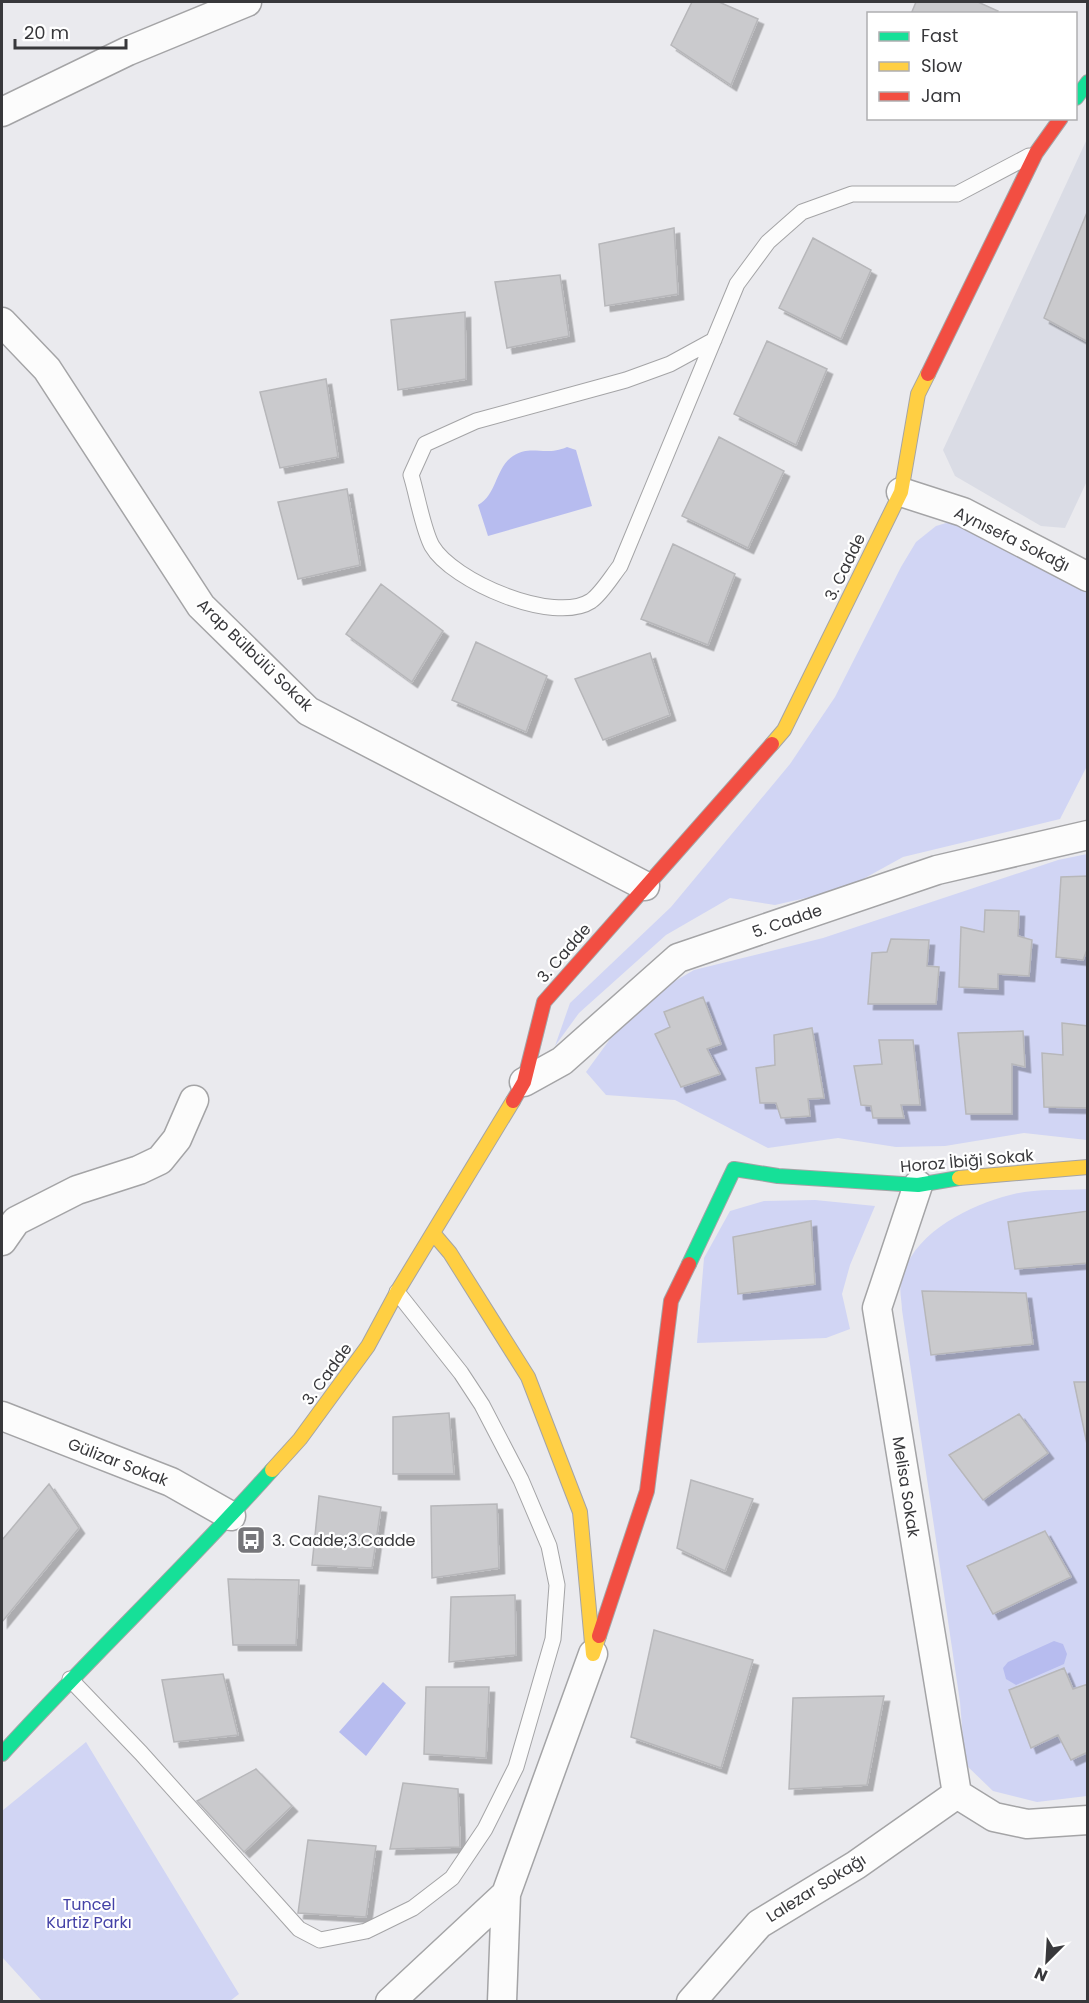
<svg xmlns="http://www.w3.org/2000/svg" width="1089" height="2003" viewBox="0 0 1089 2003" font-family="Poppins,sans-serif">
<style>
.built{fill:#dadce5}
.green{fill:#d1d5f4}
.water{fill:#b7bcef}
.building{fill:#cacacd;stroke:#b7b7ba;stroke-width:1.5;filter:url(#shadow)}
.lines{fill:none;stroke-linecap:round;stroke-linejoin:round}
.lane-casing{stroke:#a4a4a6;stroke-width:17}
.street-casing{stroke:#a4a4a6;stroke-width:31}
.fast-casing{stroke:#a4a4a6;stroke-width:16}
.slow-casing{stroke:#a4a4a6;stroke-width:16}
.jam-casing{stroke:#a4a4a6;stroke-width:16}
.lane{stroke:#fcfcfc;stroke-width:15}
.street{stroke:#fcfcfc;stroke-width:28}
.fast{stroke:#16e098;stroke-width:14}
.slow{stroke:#ffcf43;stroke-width:14}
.jam{stroke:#f24e42;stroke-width:14}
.labels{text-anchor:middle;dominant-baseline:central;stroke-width:4.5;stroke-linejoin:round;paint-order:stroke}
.street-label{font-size:16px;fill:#38383b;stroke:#fff}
.poi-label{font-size:16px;fill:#38383b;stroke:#fff;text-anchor:start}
.park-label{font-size:16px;fill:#4442a7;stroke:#fff}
</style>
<defs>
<filter id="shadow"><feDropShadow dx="5.5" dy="5.5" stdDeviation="0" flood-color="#0004"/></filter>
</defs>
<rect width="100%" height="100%" fill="#eaeaee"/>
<!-- built -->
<path class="built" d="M 1087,139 L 1087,481 L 1065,528 L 1041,526 L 955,476 L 943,450 Z"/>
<!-- green -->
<path class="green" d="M 953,521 L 1087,590 L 1087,766 L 1060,819 L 903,857 L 845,889 L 775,905 L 730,898 L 666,935 L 579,1013 L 555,1046 L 570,1003 L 671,907 L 790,764 L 835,697 L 901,567 L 916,542 L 936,526 Z
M 1087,854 L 1087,1140 L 1024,1133 L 945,1146 L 896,1147 L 838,1138 L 768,1148 L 675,1100 L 606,1095 L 586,1072 L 629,1013 L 663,988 L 694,970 L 823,938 L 1058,860 Z
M 1087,1189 L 1087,1796 L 1037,1802 L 993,1791 L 965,1764 L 960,1702 L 902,1310 C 902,1302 899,1291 901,1283 C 909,1235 967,1206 1010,1195 C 1033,1188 1063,1191 1087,1189 Z
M 815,1200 L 875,1206 L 850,1265 L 842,1294 L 850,1329 L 826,1338 L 697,1343 L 704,1258 L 730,1211 L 764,1201 Z
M 86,1742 L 239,1994 L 230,2001 L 42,2001 L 2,1957 L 2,1811 Z"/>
<!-- water -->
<path class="water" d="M 567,447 L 576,450 L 592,506 L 488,536 L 478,505 C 497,495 495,468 513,456 C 532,444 544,457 567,447 Z
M 1054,1641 L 1063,1644 L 1067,1654 L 1064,1664 L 1016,1685 L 1006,1679 L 1003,1668 L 1008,1662 Z
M 383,1682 L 406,1703 L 366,1756 L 339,1732 Z"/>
<!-- building -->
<path class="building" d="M 692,2 L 719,2 L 758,19 L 731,85 L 671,45 Z
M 916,2 L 978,2 L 998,11 L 996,14 L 911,14 Z
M 1088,210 L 1088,342 L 1044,318 Z
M 674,228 L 678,294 L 605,306 L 599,244 Z
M 813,238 L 871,270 L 841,339 L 779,308 Z
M 560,275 L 569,336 L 507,348 L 495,282 Z
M 465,312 L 466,379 L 398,390 L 391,320 Z
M 767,341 L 827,369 L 796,445 L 734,414 Z
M 326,379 L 338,457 L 280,468 L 260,392 Z
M 719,437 L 784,471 L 748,548 L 682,516 Z
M 347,489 L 360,565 L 298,579 L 278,502 Z
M 673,544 L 735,574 L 708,645 L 641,619 Z
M 381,584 L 443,631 L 412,682 L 346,634 Z
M 476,642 L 547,676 L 526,732 L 452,700 Z
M 650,653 L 670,715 L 603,740 L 575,679 Z
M 1088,876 L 1088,947 L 1083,960 L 1056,957 L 1061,877 Z
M 985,910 L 1019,911 L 1018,936 L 1032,940 L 1029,976 L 998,974 L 998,989 L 959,987 L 961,927 L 984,932 Z
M 891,939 L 929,940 L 927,966 L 939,967 L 936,1004 L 868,1004 L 872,953 L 887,952 Z
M 703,997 L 721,1044 L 707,1049 L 720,1074 L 681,1087 L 655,1034 L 670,1027 L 664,1012 Z
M 1062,1023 L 1088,1026 L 1088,1108 L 1044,1107 L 1042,1053 L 1063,1055 Z
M 812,1028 L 824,1098 L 808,1099 L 810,1116 L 781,1118 L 776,1103 L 760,1103 L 756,1068 L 775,1065 L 774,1035 Z
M 1023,1031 L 1025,1067 L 1012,1064 L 1012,1114 L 966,1114 L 958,1033 Z
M 879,1040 L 913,1040 L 920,1105 L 901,1105 L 904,1118 L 873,1118 L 871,1106 L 861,1105 L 854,1066 L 882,1064 Z
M 1088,1211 L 1088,1263 L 1015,1269 L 1008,1222 Z
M 811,1221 L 815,1284 L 738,1294 L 733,1237 Z
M 922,1291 L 1026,1293 L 1033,1344 L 931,1355 Z
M 1074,1382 L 1088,1382 L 1088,1449 Z
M 449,1413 L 454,1474 L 393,1474 L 393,1417 Z
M 1019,1414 L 1048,1453 L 983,1500 L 949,1455 Z
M 691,1480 L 753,1499 L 725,1571 L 677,1548 Z
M 49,1484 L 79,1528 L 2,1622 L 2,1540 Z
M 319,1496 L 381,1507 L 372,1568 L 312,1565 Z
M 497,1504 L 499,1568 L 432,1578 L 431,1506 Z
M 1045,1531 L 1071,1577 L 993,1614 L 967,1566 Z
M 228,1579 L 299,1580 L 296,1645 L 233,1645 Z
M 515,1595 L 516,1655 L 449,1662 L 451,1597 Z
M 654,1630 L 753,1660 L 721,1768 L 631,1737 Z
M 1064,1668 L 1073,1689 L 1088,1684 L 1088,1752 L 1071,1760 L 1058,1735 L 1031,1748 L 1009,1690 Z
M 223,1674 L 238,1735 L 174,1742 L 162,1680 Z
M 426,1687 L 489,1687 L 486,1758 L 424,1754 Z
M 884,1696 L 867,1785 L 789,1789 L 793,1698 Z
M 256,1769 L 292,1806 L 244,1852 L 197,1801 Z
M 403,1783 L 458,1789 L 460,1847 L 390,1849 Z
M 308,1840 L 376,1846 L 366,1917 L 298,1913 Z"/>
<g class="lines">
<!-- lane casing -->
<g class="lane-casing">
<path id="lane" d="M 714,340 L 670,364 L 626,380 L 476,421 L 425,444 L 411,475 C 417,494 423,530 432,546 C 452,581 554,625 591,601 C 602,593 612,576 620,566 L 737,284 L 768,242 L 802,212 L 852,194 L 957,194 L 1029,156
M 70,1679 L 141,1753 L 299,1929 L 320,1940 L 366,1931 L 413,1908 L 452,1878 L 485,1829 L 516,1767 L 553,1639 L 557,1585 L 549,1546 L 521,1480 L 482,1405 L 461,1373 L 397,1292"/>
</g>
<!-- street casing -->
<g class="street-casing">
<path id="street" d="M 2,112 L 128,51 L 247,2
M 2,322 L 47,369 L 201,606 L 308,711 L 645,886
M 901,492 L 963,512 L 1088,577
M 524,1082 L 562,1061 L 678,958 L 937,870 L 1088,835
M 918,1185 L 877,1308 L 957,1794
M 2,1241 L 16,1221 L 77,1190 L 139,1170 L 160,1160 L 177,1139 L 194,1100
M 2,1416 L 171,1482 L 231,1516
M 957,1794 L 994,1817 L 1027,1824 L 1088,1820
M 390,2002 L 506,1894 L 593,1654
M 502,2002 L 506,1894
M 691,2002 L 759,1924 L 856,1865 L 957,1794"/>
</g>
<!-- fast casing -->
<g class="fast-casing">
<path id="fast" d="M 1076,98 L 1088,82
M 689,1264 L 734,1169 L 778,1176 L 918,1185 L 959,1178
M 2,1754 C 90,1657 185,1568 272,1470"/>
</g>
<!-- slow casing -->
<g class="slow-casing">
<path id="slow" d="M 772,744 L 784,730 L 901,492 L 918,394 L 928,374
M 959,1178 L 1088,1167
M 433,1233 L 450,1253 L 528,1377 L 580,1512 L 593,1654 L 599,1636
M 272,1470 L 300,1439 L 368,1346 L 397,1292 L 513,1101"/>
</g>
<!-- jam casing -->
<g class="jam-casing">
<path id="jam" d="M 928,374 L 1036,153 L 1061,118
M 513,1101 L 524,1082 L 544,1002 L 772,744
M 599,1636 L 647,1491 L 671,1301 L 689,1264"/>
</g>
<!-- lane -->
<use href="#lane" class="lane"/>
<!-- street -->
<use href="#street" class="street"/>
<!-- fast -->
<use href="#fast" class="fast"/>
<!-- slow -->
<use href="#slow" class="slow"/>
<!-- jam -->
<use href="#jam" class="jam"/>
</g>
<!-- icons -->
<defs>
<g id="bus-square" transform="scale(1.5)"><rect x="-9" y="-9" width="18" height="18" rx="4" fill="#76767a" stroke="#fff"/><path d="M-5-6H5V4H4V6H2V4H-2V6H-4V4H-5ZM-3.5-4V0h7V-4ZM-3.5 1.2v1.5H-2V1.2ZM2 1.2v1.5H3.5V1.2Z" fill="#fff"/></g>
</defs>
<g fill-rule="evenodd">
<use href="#bus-square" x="251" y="1540"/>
</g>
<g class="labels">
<!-- street labels -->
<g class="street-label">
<text transform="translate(1012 539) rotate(26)">Aynısefa Sokağı</text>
<text transform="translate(845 567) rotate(-64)">3. Cadde</text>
<text transform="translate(255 655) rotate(44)">Arap Bülbülü Sokak</text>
<text transform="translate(787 921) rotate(-19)">5. Cadde</text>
<text transform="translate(564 953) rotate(-49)">3. Cadde</text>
<text transform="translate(967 1161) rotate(-5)">Horoz İbiği Sokak</text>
<text transform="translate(327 1374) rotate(-54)">3. Cadde</text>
<text transform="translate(118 1462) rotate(21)">Gülizar Sokak</text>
<text transform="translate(906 1487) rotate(81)">Melisa Sokak</text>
<text transform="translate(816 1888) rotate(-32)">Lalezar Sokağı</text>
</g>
<!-- poi labels -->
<g class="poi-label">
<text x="272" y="1540">3. Cadde;3.Cadde</text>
</g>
<!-- park labels -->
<g class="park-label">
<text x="89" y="1904">Tuncel<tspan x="89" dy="18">Kurtiz Parkı</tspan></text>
</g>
</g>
<!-- border -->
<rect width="1089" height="2003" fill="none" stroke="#38383b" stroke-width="6"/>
<!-- legend -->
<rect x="867" y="12" width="210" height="108" fill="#ffffff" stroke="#afafb1" stroke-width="1.5"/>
<rect x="879" y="32" width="30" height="9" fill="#16e098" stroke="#afafb1" stroke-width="1.5"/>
<text x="921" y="42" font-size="18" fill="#38383b">Fast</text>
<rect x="879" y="62" width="30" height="9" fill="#ffcf43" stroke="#afafb1" stroke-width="1.5"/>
<text x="921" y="72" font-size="18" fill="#38383b">Slow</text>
<rect x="879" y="92" width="30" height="9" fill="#f24e42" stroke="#afafb1" stroke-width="1.5"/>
<text x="921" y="102" font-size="18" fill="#38383b">Jam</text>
<!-- north arrow -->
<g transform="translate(1047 1961) rotate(204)" stroke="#ffffff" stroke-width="4.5" paint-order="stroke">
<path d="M0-4.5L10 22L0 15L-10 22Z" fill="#38383b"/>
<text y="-9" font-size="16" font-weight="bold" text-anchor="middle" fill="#38383b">N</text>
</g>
<!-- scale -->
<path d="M15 39v9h111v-9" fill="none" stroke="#38383b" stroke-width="3"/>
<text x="24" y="39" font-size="18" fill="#38383b" stroke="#ffffff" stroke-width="4.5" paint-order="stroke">20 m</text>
</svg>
